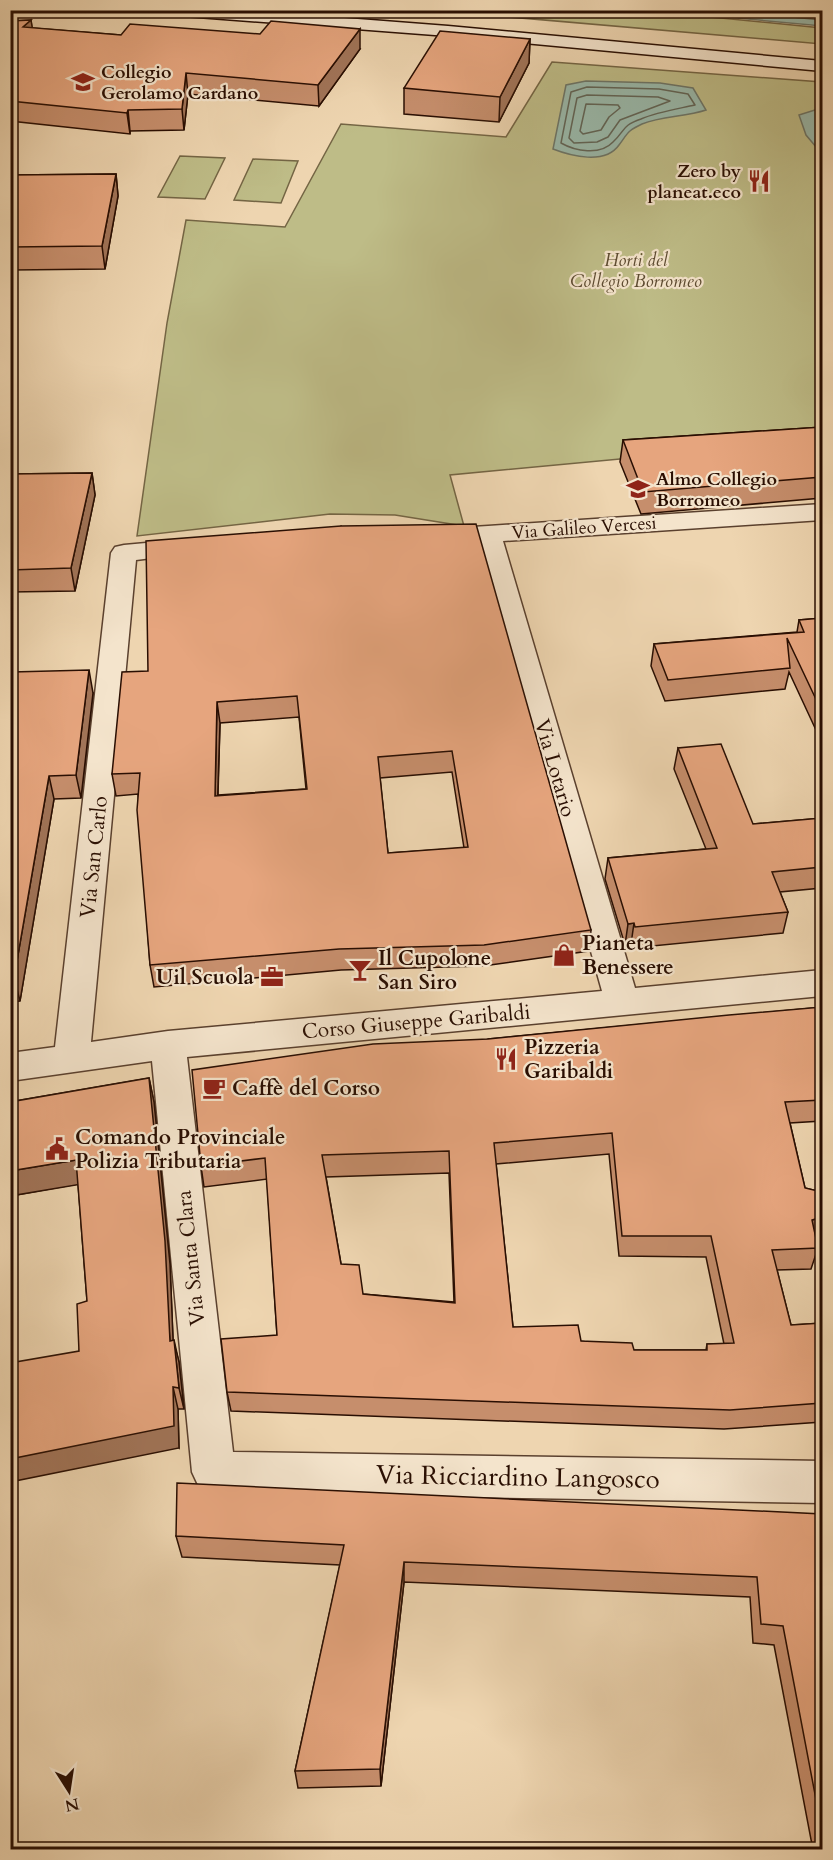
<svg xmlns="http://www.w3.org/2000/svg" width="833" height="1860" viewBox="0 0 833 1860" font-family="Cardo,serif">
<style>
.green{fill:#bebc87;stroke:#746544;stroke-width:1.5}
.water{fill:#99b9ab;stroke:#6c7567;stroke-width:1.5}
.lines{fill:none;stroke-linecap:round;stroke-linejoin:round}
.shore{stroke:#616456;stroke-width:1.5}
.street-casing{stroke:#5a402e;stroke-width:3}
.secondary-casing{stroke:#290e02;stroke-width:3}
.street{fill:#f4e4cc;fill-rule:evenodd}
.secondary{fill:#f4e4cc;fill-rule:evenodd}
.wall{fill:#c68e6c;stroke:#290e02;stroke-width:1.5;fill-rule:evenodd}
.shaded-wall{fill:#a17458;stroke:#290e02;stroke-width:1.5}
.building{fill:#e6a57e;stroke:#290e02;stroke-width:1.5;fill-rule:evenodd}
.labels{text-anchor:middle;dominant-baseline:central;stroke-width:4.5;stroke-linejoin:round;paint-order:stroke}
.far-poi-label{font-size:18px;font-weight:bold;fill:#290e02;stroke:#f4e4cc;text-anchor:start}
.far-park-label{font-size:18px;font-style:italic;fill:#5d4b31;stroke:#f4e4cc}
.far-street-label{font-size:18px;fill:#290e02;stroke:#f4e4cc}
.street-label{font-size:21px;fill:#290e02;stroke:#f4e4cc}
.poi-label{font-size:21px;font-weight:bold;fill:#290e02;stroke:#f4e4cc;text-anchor:start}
.near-street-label{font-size:26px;fill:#290e02;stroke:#f4e4cc}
</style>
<rect width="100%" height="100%" fill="#eed5b0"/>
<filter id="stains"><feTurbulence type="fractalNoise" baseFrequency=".00333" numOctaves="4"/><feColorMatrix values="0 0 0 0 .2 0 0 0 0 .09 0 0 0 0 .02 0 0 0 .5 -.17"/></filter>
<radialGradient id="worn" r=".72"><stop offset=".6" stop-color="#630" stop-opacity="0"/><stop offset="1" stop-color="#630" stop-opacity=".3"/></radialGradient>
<!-- green -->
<path class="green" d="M 440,11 L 639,10 L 822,28 L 822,44 Z
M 552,62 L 822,82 L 822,440 L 450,475 L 464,526 L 395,515 L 330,514 L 137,536 L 167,323 L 186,220 L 285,227 L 341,124 L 506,137 Z
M 180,156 L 225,158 L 205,199 L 158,197 Z
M 253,159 L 298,161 L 281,203 L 234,200 Z"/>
<!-- water -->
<path class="water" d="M 661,11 L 822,11 L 822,26 Z
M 586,81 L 660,83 L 693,88 L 706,110 C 685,117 662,116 642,124 C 627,131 628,133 619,145 C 605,165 571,156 553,149 L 566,85 Z
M 818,109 L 822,109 L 822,154 L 806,135 L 799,115 Z"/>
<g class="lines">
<!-- shore -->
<path class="shore" d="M 723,10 L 822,20
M 587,87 L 659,89 L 688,94 L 695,105 C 677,109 657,112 641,119 C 621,126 626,130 613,142 C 600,156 575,151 561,143 L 571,92 Z
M 587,95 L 658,97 L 670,101 L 620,120 L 608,137 L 597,142 L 574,143 L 569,138 L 577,98 Z
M 586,104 L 618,105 L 620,108 L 609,117 L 601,130 L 583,134 L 580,131 Z"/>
<!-- street casing -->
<g class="street-casing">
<path id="street" d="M 822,504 L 822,520 L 503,541 L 635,988 L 822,970 L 822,996 L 187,1057 L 233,1452 L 822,1461 L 822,1503 L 214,1493 L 199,1487 L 192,1472 L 152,1061 L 10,1081 L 10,1053 L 55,1047 L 111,553 L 115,547 L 124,545 L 190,539 L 199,542 L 203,547 L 199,552 L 136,560 L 91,1042 L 168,1031 L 602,991 L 477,542 L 424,540 L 420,535 L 424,530 L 488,526 Z"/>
</g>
<!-- secondary casing -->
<g class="secondary-casing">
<path id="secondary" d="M 163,10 L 241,10 L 448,26 L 822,61 L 822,71 L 448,36 L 171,15 Z"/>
</g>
<!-- street -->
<use href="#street" class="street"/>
<!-- secondary -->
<use href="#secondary" class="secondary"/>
</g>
<!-- wall -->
<path class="wall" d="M 31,20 L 32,28 L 121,35 L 360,49 L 319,106 L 188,94 L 184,130 L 130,131 L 130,134 L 10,121 L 10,21 Z
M 530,39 L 529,63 L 499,122 L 404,114 L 404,88 Z
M 116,174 L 118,196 L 105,269 L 12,270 L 11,263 L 10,175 Z
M 822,427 L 822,498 L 641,514 L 620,462 L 623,440 Z
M 92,473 L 95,495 L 75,591 L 10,592 L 10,474 Z
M 341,526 L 591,930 L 589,951 L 483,966 L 341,970 L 154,987 L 150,965 L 138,794 L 116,796 L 112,774 L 148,671 ZM 299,717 L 306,789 L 218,795 L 220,723 ZM 452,772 L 464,848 L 388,853 L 380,778 Z
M 822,618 L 822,743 L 789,672 L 785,689 L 665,701 L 651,666 L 654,644 L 797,632 L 799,620 Z
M 10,682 L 93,693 L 81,798 L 54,799 L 20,1001 L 10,1002 Z
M 678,748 L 753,824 L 822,818 L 822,888 L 780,892 L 788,912 L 783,933 L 632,948 L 631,944 L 625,945 L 605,879 L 608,858 L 706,849 L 674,769 Z
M 822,1007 L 822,1121 L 790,1123 L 805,1188 L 822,1192 L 822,1236 L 815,1238 L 818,1248 L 811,1269 L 777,1270 L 791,1325 L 822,1323 L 822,1422 L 724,1429 L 231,1411 L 227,1392 L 277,1335 L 267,1179 L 204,1187 L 201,1166 L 488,1039 ZM 609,1154 L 619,1256 L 706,1257 L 724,1344 L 707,1344 L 706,1350 L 634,1350 L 581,1341 L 513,1327 L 496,1164 ZM 449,1173 L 454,1302 L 363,1294 L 341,1264 L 326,1177 Z
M 149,1078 L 154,1102 L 170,1264 L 173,1340 L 179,1362 L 184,1409 L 178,1409 L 179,1448 L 79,1351 L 87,1301 L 78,1184 L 10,1196 L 10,1102 Z
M 822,1514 L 822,1850 L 813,1850 L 774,1645 L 753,1643 L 750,1597 L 404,1582 L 381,1786 L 298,1788 L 295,1771 L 340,1565 L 182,1557 L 176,1536 Z"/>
<!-- shaded-wall -->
<path class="shaded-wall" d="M 31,20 L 34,39 L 23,27 Z
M 360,29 L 360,49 L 319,106 L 318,85 Z
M 530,39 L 529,63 L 499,122 L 500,97 Z
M 186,73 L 188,94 L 184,130 L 182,109 Z
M 128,110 L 130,131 L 130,134 L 127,113 Z
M 116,174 L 118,196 L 105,269 L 102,246 Z
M 92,473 L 95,495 L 75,591 L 71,568 Z
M 89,670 L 93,693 L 81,798 L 76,775 Z
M 217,702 L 220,723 L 217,817 L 215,796 Z
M 49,776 L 54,799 L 20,1001 L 14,978 Z
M 634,923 L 631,944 L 625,945 L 628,924 Z
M 149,1078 L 154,1102 L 170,1264 L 174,1363 L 170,1341 Z
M 76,1160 L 82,1184 L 10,1196 L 10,1171 Z
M 822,1217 L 822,1236 L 805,1241 L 812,1220 Z
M 174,1340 L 179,1362 L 184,1409 L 179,1388 Z
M 173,1387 L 178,1409 L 179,1448 L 10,1482 L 10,1459 Z
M 404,1562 L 404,1582 L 381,1786 L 380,1769 Z
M 10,1684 L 17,1798 L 10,1802 Z"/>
<!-- building -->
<path class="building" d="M 31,20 L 23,27 L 121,35 L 130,24 L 260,34 L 271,21 L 360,29 L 318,85 L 186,73 L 182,109 L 128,110 L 127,113 L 10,101 L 10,21 Z
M 440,31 L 530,39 L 500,97 L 404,88 Z
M 116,174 L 102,246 L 10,247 L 10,175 Z
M 822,427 L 822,477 L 643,492 L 623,440 Z
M 92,473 L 71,568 L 10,570 L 10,474 Z
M 476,524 L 591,930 L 484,945 L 339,949 L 150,965 L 137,810 L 140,773 L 112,774 L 122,672 L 148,671 L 146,541 L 341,526 ZM 297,696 L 307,789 L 215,796 L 217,702 ZM 452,751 L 468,847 L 388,853 L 378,757 Z
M 822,618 L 822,712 L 787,638 L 790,668 L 668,680 L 654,644 L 804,632 L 799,620 Z
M 89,670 L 76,775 L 49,776 L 14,978 L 10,978 L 10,682 L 12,672 Z
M 721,744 L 753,824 L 822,818 L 822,867 L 772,872 L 788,912 L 635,927 L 634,923 L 628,924 L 608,858 L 717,848 L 678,748 Z
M 822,1007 L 822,1100 L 785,1102 L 805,1188 L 822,1192 L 822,1217 L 812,1220 L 818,1248 L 772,1250 L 791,1325 L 822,1323 L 822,1403 L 730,1410 L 227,1392 L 221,1339 L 277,1335 L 265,1158 L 201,1166 L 192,1070 L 373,1044 L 488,1039 L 729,1015 ZM 612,1133 L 622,1236 L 711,1236 L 734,1343 L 707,1344 L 707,1350 L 634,1350 L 632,1343 L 581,1341 L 578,1325 L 513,1327 L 494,1143 ZM 449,1151 L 455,1303 L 363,1294 L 359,1265 L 341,1264 L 322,1155 Z
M 149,1078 L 165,1241 L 170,1341 L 174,1340 L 179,1388 L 173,1387 L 174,1426 L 10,1459 L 10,1363 L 79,1351 L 77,1304 L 87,1301 L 76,1160 L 10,1171 L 10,1102 Z
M 177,1483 L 822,1514 L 822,1831 L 783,1626 L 761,1624 L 757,1577 L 404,1562 L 380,1769 L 295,1771 L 344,1545 L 176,1536 Z
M 147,1846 L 149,1850 L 131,1850 Z"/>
<!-- icons -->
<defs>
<g id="university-bare" transform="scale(1.8)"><path d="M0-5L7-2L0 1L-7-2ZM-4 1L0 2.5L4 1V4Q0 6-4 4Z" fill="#8f2418" stroke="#f4e4cc" stroke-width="2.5" paint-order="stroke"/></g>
<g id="restaurant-bare" transform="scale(1.8)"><path d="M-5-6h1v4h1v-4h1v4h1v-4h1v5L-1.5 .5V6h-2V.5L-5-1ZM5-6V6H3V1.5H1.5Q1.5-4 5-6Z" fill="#8f2418" stroke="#f4e4cc" stroke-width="2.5" paint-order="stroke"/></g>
<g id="shop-bare" transform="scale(1.8)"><path d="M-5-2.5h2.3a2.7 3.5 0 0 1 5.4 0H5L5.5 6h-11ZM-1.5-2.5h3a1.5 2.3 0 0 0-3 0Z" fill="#8f2418" stroke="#f4e4cc" stroke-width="2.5" paint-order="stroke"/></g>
<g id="bar-bare" transform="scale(1.8)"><path d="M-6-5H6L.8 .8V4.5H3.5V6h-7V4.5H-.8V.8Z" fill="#8f2418" stroke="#f4e4cc" stroke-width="2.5" paint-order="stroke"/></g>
<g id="office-bare" transform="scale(1.8)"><path d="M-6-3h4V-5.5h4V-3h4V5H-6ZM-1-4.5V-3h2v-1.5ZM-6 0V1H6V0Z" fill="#8f2418" stroke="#f4e4cc" stroke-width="2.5" paint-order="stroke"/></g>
<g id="cafe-bare" transform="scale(1.8)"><path d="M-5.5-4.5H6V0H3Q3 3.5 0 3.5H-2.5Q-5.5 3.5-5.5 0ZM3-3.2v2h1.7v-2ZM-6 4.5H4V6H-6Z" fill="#8f2418" stroke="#f4e4cc" stroke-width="2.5" paint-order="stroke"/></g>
<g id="civic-bare" transform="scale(1.8)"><path d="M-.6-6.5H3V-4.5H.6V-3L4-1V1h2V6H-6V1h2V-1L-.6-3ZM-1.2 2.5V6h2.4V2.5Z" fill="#8f2418" stroke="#f4e4cc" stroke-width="2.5" paint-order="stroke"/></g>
</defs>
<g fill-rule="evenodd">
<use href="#university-bare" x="83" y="82"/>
<use href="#restaurant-bare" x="759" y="181"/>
<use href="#university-bare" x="638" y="489"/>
<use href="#shop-bare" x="564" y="955"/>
<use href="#bar-bare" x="360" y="970"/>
<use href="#office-bare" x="272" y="977"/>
<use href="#restaurant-bare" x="506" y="1059"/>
<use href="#cafe-bare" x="214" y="1088"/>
<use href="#civic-bare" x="57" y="1149"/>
</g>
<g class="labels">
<!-- far-poi labels -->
<g class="far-poi-label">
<text x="101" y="72">Collegio<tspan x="101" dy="21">Gerolamo Cardano</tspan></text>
<text x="741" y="171" text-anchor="end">Zero by<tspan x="741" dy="21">planeat.eco</tspan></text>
<text x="656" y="479">Almo Collegio<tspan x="656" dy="21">Borromeo</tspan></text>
</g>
<!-- far-park labels -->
<g class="far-park-label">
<text x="636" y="260">Horti del<tspan x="636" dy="21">Collegio Borromeo</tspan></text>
</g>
<!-- far-street labels -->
<g class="far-street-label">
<text transform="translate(584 528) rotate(-4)">Via Galileo Vercesi</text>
</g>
<!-- street labels -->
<g class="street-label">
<text transform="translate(555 768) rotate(74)">Via Lotario</text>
<text transform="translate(94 857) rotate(-84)">Via San Carlo</text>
<text transform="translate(416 1022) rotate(-5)">Corso Giuseppe Garibaldi</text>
<text transform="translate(191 1258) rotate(-96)">Via Santa Clara</text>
</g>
<!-- poi labels -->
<g class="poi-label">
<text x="582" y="943">Pianeta<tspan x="582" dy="24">Benessere</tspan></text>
<text x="378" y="958">Il Cupolone<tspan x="378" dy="24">San Siro</tspan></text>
<text x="254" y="977" text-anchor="end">Uil Scuola</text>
<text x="524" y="1047">Pizzeria<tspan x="524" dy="24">Garibaldi</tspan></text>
<text x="232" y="1088">Caffè del Corso</text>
<text x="75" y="1137">Comando Provinciale<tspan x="75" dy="24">Polizia Tributaria</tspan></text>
</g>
<!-- near-street labels -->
<g class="near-street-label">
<text transform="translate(518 1477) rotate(1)">Via Ricciardino Langosco</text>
</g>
</g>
<!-- margin -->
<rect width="833" height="1860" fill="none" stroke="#eed5b0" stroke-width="36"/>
<rect x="12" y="12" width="809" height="1836" fill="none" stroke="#290e02" stroke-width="3"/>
<rect x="18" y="18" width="797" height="1824" fill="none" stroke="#290e02" stroke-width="1.5"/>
<!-- north arrow -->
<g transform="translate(69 1791) rotate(168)" stroke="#f4e4cc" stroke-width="4.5" paint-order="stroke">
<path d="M0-4.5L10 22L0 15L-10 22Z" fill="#290e02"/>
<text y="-9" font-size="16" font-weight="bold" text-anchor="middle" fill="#290e02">N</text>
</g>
<rect width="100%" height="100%" filter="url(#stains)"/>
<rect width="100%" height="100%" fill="url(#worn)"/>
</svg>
